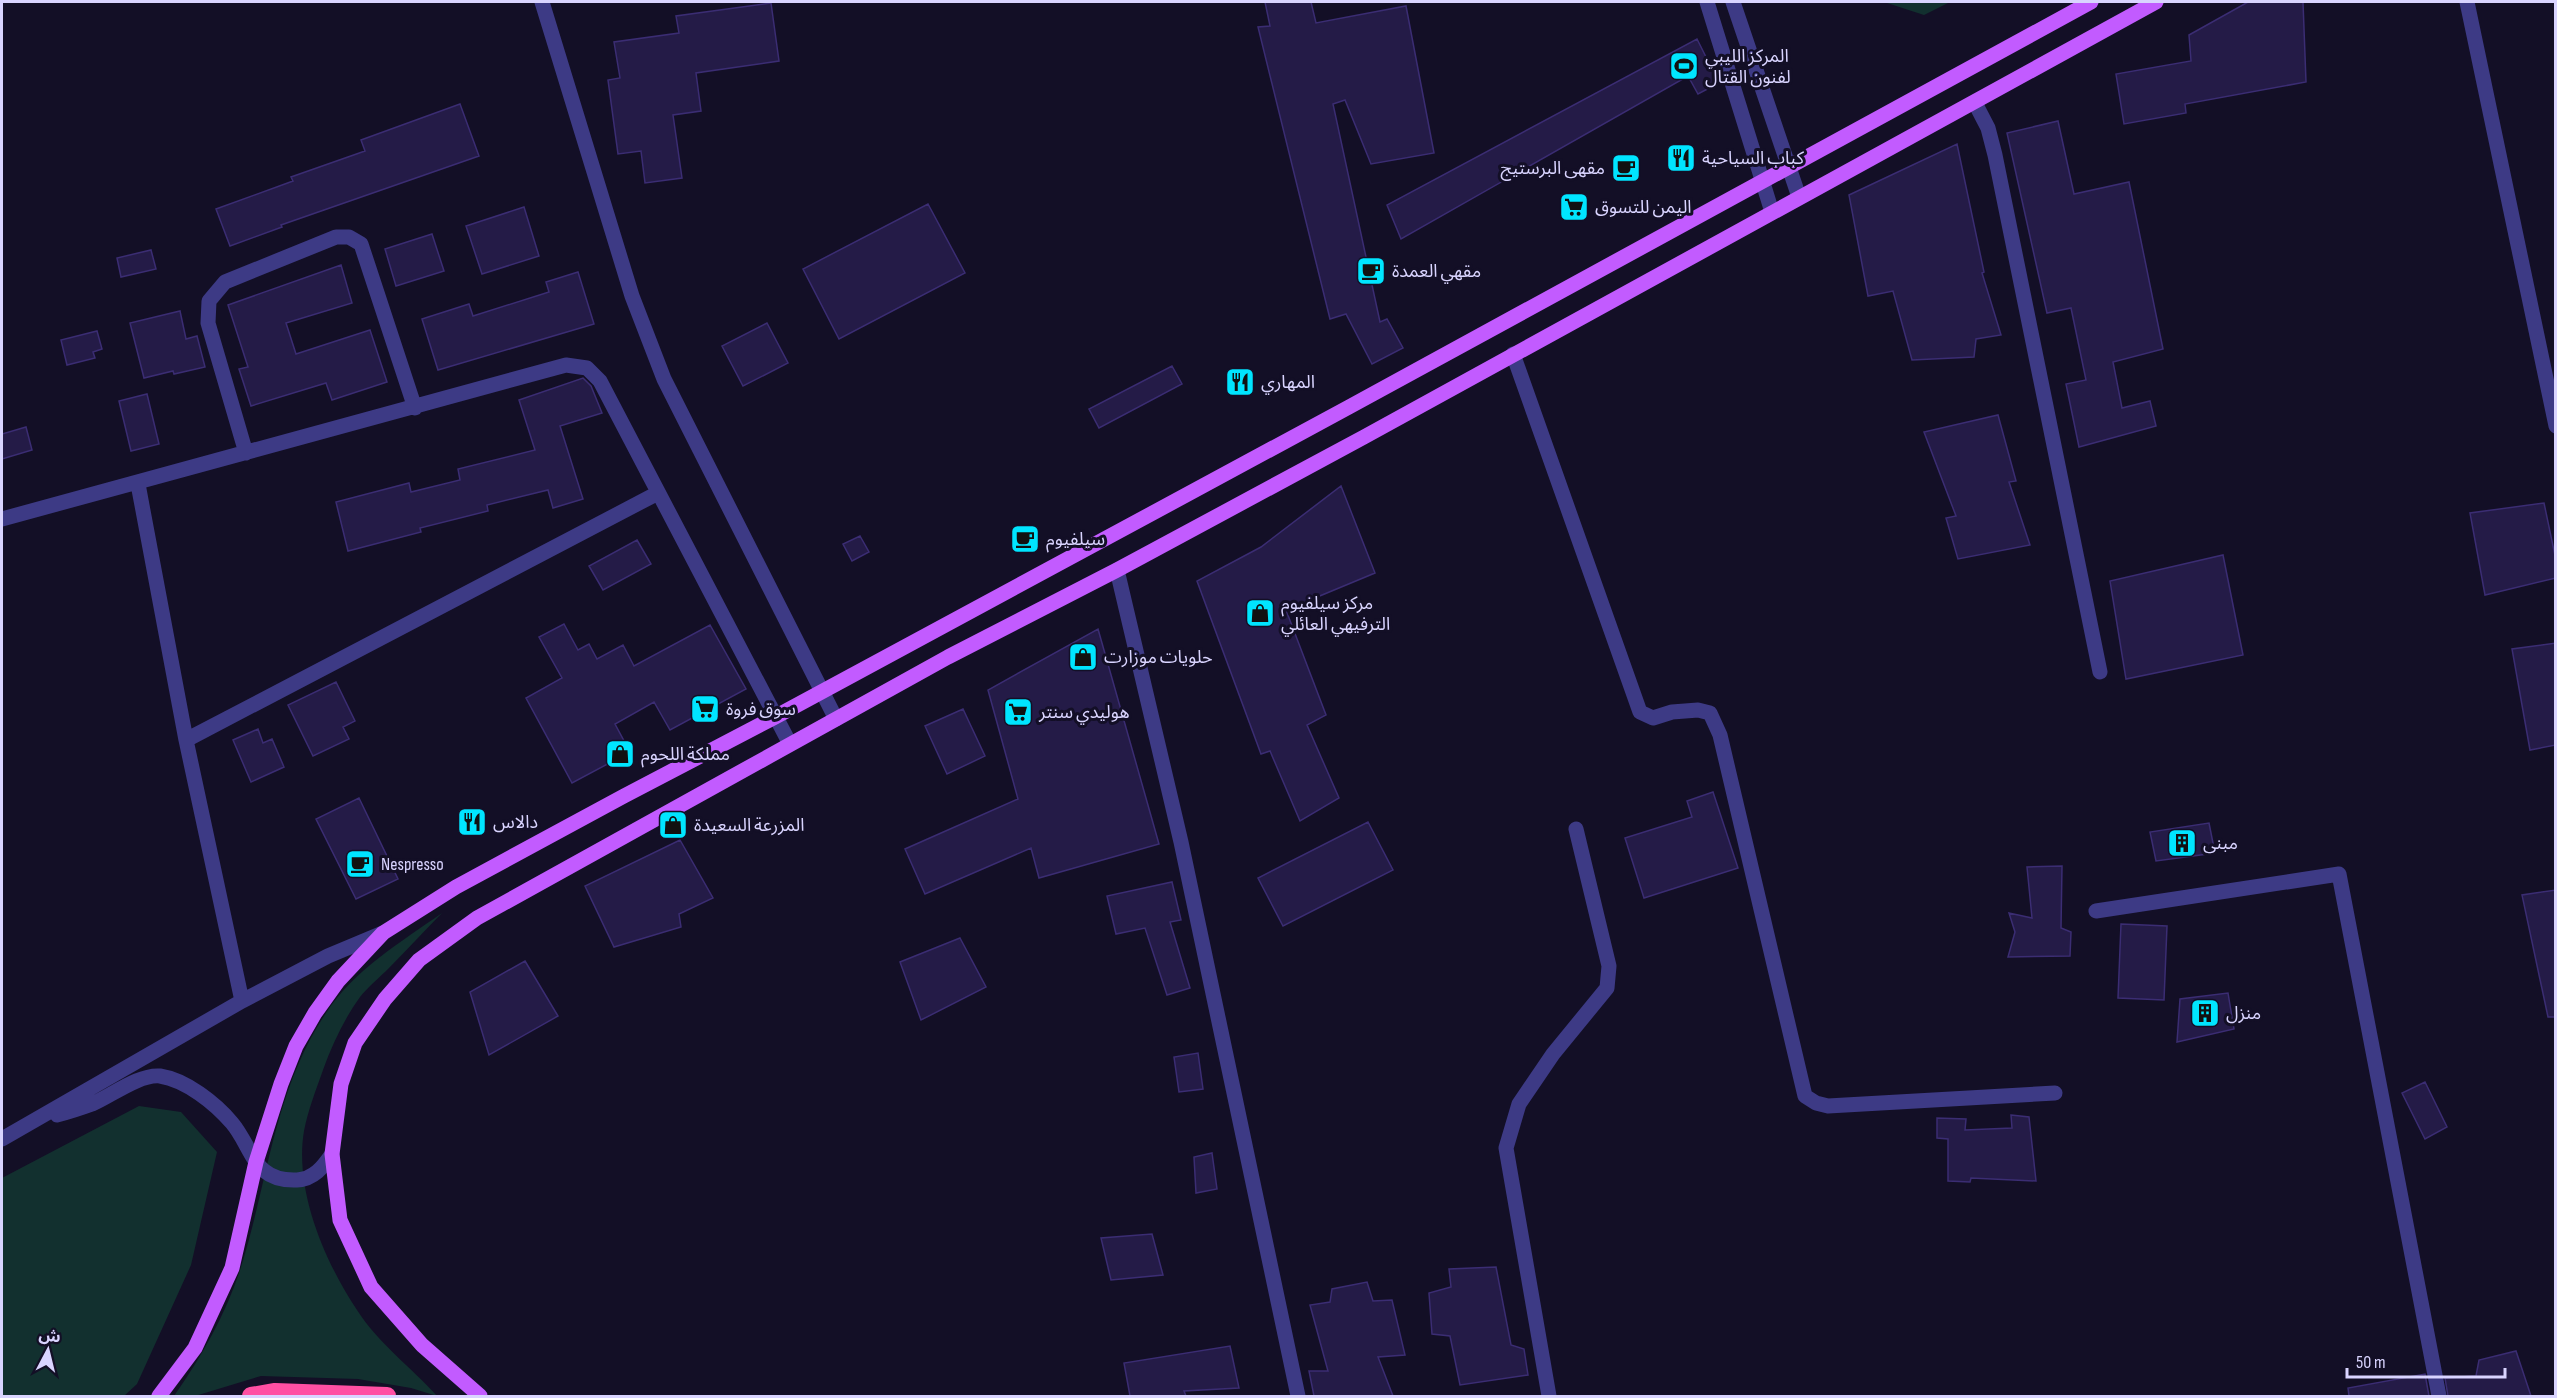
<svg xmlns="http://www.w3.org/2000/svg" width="2557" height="1398" viewBox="0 0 2557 1398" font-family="'Sofia Sans Condensed','Noto Sans Arabic',sans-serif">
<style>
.green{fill:#12302f}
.building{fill:#241b47;stroke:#3b2d73;stroke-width:1.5}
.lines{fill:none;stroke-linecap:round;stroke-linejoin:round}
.minor{stroke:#3d3a85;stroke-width:15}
.major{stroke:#c25bff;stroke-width:15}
.highway{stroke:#ff4fa3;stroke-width:18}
.labels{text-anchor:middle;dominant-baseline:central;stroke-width:6;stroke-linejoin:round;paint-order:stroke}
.poi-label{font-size:18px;fill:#d9d4ff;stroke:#130f26;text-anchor:start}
</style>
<rect width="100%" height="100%" fill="#130f26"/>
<!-- green -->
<path class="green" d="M 1884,2 L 1950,2 L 1924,15 Z
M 442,913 C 424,931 407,950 389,968 C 379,978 368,987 360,997 C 344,1019 332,1045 323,1070 C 316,1090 308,1110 304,1131 C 294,1190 325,1262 357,1310 C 378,1343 411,1367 437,1396 L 411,1388 L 358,1379 L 261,1376 L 195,1396 L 174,1396 C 202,1356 226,1314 241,1267 C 268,1182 274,1090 326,1013 C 354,970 401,942 442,913 Z
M 139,1106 L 181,1112 L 217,1152 L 191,1265 L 137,1384 L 124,1396 L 2,1396 L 2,1178 Z"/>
<!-- building -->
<path class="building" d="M 1265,2 L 1311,2 L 1316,23 L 1406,6 L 1434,153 L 1371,164 L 1345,100 L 1333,104 L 1380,322 L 1387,319 L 1403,348 L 1372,364 L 1346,314 L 1330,319 L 1258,27 L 1270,26 Z
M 2248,2 L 2303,2 L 2306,82 L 2185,104 L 2186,113 L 2124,124 L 2116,74 L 2191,61 L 2189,35 Z
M 771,3 L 779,61 L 696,73 L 701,111 L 673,115 L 682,178 L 645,183 L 641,151 L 618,154 L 608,80 L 620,78 L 614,42 L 679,33 L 676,16 Z
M 1697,39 L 1719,83 L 1698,94 L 1688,76 L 1401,239 L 1387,205 Z
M 460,104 L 479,156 L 281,225 L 282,227 L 230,246 L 216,209 L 293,181 L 291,177 L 365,151 L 361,140 Z
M 2058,121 L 2074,194 L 2129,182 L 2163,349 L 2113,362 L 2122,408 L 2150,401 L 2156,426 L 2079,447 L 2066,384 L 2086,380 L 2071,308 L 2047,313 L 2007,133 Z
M 1957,144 L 1984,272 L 1982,273 L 2001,335 L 1976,339 L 1974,357 L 1912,360 L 1893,291 L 1868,296 L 1849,195 Z
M 928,204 L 965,273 L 839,339 L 803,269 Z
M 524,207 L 539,256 L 482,274 L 466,226 Z
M 432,234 L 444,271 L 396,286 L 385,249 Z
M 151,250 L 156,269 L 121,277 L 117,258 Z
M 341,265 L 352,303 L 286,323 L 296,354 L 370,330 L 387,382 L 332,400 L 326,383 L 251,406 L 239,369 L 248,367 L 228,305 Z
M 578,272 L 594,324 L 438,370 L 422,319 L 469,304 L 473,316 L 549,292 L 546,282 Z
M 180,311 L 186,339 L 197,336 L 205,367 L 174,374 L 173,371 L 144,378 L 130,323 Z
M 767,323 L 788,363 L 743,386 L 722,346 Z
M 97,331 L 102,349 L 93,352 L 95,358 L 67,365 L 61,340 Z
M 1172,366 L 1182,384 L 1099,428 L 1089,409 Z
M 583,378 L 591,386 L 602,413 L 560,426 L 583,499 L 553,508 L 548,490 L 487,505 L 488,511 L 420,528 L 421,532 L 348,551 L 336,502 L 409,483 L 411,492 L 460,480 L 458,469 L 535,450 L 519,400 Z
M 147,394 L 159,444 L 131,451 L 119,401 Z
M 1998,415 L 2016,481 L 2009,482 L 2030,545 L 1958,559 L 1946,518 L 1956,516 L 1924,432 Z
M 26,427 L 32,450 L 2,459 L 2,434 Z
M 1341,486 L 1375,573 L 1286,610 L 1326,715 L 1307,725 L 1339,798 L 1300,821 L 1270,751 L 1261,754 L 1197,581 L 1261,547 Z
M 2544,503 L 2556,560 L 2556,578 L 2485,595 L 2470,513 Z
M 860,536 L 869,552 L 852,561 L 843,544 Z
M 637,540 L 651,564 L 603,590 L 589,566 Z
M 2223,555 L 2243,655 L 2126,679 L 2110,581 Z
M 564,624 L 578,650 L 589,644 L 597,659 L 623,645 L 634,666 L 710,625 L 746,689 L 670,730 L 654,702 L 615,724 L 630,752 L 572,783 L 526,698 L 562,678 L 539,637 Z
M 1098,629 L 1159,844 L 1039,878 L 1031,848 L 925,894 L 905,849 L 1018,799 L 988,690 Z
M 2556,643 L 2556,745 L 2530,750 L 2512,649 Z
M 336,682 L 355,721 L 343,727 L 349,739 L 313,756 L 288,705 Z
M 963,709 L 985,756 L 947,774 L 925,726 Z
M 258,729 L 263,743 L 272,739 L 284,767 L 251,782 L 233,740 Z
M 1713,792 L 1738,868 L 1644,898 L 1625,838 L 1692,817 L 1687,801 Z
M 359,798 L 398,879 L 356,899 L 316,819 Z
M 1368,822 L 1393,870 L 1283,926 L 1258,878 Z
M 2209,823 L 2215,853 L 2156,861 L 2150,832 Z
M 680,840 L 713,898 L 679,914 L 681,927 L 614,947 L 585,886 Z
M 2062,866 L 2061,928 L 2071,932 L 2070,956 L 2008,957 L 2015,932 L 2009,913 L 2032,918 L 2027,867 Z
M 1172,882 L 1181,920 L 1170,922 L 1190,988 L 1167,995 L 1145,928 L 1116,934 L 1107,896 Z
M 2556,890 L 2556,1017 L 2548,1017 L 2522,895 Z
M 2121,924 L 2167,926 L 2164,1000 L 2118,998 Z
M 960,938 L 986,987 L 921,1020 L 900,962 Z
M 525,961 L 558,1016 L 489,1055 L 470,992 Z
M 2228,993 L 2234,1029 L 2177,1042 L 2180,999 Z
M 1198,1053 L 1203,1089 L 1179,1092 L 1174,1057 Z
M 2425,1082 L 2447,1127 L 2425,1139 L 2402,1093 Z
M 2011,1115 L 2029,1117 L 2036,1181 L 1971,1178 L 1970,1182 L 1948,1181 L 1948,1139 L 1937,1138 L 1937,1118 L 1966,1119 L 1965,1130 L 2012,1128 Z
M 1212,1153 L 1217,1189 L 1196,1193 L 1194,1157 Z
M 1152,1234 L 1163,1275 L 1111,1280 L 1101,1238 Z
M 1496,1267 L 1511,1345 L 1524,1349 L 1528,1375 L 1460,1385 L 1450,1336 L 1432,1334 L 1429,1293 L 1451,1287 L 1449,1269 Z
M 1367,1282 L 1373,1301 L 1392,1300 L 1405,1355 L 1378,1357 L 1393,1396 L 1314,1396 L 1309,1371 L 1328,1371 L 1310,1305 L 1330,1302 L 1332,1289 Z
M 1230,1346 L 1239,1388 L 1184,1391 L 1186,1396 L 1130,1396 L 1124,1363 Z
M 2516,1351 L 2531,1396 L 2448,1396 L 2445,1378 L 2476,1376 L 2479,1360 Z
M 2425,1374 L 2429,1396 L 2349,1396 L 2348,1388 Z"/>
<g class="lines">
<!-- minor -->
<path class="minor" d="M 542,2 L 632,296 L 664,379 L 836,719
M 1707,2 L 1772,212
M 1733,2 L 1799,197
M 2467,2 L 2556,426
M 1975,103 L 1988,128 L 1995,155 L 2100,672
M 1513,354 L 1640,712 L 1653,718 L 1672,712 L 1698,710 L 1710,713 L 1720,735 L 1805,1096 L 1816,1103 L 1828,1106 L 2055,1093
M 246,453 L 208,323 L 209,301 L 225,282 L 336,237 L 349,237 L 361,244 L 415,408
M 138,484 L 186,740 L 242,1001
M 2,519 L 566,365 L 587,368 L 600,381 L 790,744
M 1117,570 L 1181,842 L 1298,1396
M 186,740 L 658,493
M 2096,911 L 2339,874 L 2439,1396
M 57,1115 C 69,1112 81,1108 92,1104 C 111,1096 139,1074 160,1076 C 186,1080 215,1103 232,1123 C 253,1148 253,1182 297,1180 C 314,1179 323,1167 332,1154
M 2,1139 L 242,1001 L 328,956 L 383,933
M 1549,1396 L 1506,1148 L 1519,1104 L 1553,1054 L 1607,988 L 1609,966 L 1576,829"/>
<!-- major -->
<path class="major" d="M 159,1396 L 195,1348 L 232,1268 L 256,1162 L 281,1084 L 296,1046 L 315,1013 L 338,981 L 383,933 L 456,887 L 624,796 L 775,717 L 1349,407 L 2091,2
M 480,1396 L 422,1345 L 371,1287 L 340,1220 L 332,1154 L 341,1084 L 355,1043 L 385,999 L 419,960 L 477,918 L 948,657 L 1117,570 L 1364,437 L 2156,2"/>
<!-- highway -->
<path class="highway" d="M 251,1396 L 275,1392 L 387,1396"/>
</g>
<!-- icons -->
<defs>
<g id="stadium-square" transform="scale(1.5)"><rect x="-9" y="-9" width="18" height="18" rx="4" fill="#00e5ff" stroke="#130f26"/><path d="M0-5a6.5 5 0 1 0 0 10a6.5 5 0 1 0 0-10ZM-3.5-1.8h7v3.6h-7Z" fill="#111"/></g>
<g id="restaurant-square" transform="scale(1.5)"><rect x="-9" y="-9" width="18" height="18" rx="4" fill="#00e5ff" stroke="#130f26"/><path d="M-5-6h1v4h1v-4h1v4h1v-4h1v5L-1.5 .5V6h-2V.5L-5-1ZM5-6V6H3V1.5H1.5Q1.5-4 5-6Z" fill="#111"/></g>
<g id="cafe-square" transform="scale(1.5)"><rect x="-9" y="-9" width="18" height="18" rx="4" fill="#00e5ff" stroke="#130f26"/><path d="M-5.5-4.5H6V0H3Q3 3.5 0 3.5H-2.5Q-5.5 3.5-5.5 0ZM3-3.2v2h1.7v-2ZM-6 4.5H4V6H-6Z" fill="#111"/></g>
<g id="supermarket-square" transform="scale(1.5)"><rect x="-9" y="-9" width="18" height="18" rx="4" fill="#00e5ff" stroke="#130f26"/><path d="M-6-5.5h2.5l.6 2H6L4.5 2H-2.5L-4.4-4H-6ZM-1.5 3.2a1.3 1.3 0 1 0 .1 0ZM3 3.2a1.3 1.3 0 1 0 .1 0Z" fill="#111"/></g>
<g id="shop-square" transform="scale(1.5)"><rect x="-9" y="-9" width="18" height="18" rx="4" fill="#00e5ff" stroke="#130f26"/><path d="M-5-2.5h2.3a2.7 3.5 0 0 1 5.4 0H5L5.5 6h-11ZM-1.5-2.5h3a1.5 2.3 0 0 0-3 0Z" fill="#111"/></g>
<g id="building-square" transform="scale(1.5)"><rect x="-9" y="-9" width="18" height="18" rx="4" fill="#00e5ff" stroke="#130f26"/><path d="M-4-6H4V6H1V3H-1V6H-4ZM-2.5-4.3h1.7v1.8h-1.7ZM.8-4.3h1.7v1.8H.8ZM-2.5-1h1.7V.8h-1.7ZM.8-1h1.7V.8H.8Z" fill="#111"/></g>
</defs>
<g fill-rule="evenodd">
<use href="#stadium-square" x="1684" y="66"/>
<use href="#restaurant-square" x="1681" y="158"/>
<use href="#cafe-square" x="1626" y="168"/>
<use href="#supermarket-square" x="1574" y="207"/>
<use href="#cafe-square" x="1371" y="271"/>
<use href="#restaurant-square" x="1240" y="382"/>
<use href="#cafe-square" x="1025" y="539"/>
<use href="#shop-square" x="1260" y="613"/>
<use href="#shop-square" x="1083" y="657"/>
<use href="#supermarket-square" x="705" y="709"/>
<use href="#supermarket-square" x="1018" y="712"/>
<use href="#shop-square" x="620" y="754"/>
<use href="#restaurant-square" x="472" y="822"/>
<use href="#shop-square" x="673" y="825"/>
<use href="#building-square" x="2182" y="843"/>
<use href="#cafe-square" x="360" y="864"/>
<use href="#building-square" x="2205" y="1013"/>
</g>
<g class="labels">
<!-- poi labels -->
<g class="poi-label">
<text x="1705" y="56">المركز الليبي<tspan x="1705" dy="21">لفنون القتال</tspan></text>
<text x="1702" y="158">كباب السياحية</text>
<text x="1605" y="168" text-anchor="end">مقهى البرستيج</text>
<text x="1595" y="207">اليمن للتسوق</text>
<text x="1392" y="271">مقهي العمدة</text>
<text x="1261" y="382">المهاري</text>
<text x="1046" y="539">سيلفيوم</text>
<text x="1281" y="603">مركز سيلفيوم<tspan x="1281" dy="21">الترفيهي العائلي</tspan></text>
<text x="1104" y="657">حلويات موزارت</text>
<text x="726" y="709">سوق فروة</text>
<text x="1039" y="712">هوليدي سنتر</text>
<text x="641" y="754">مملكة اللحوم</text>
<text x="493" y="822">دالاس</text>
<text x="694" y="825">المزرعة السعيدة</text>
<text x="2203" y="843">مبنى</text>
<text x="381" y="864">Nespresso</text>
<text x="2226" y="1013">منزل</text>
</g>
</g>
<!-- border -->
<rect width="2557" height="1398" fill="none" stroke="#d9d4ff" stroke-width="6"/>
<!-- north arrow -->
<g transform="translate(48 1350) rotate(7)" stroke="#130f26" stroke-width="4.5" paint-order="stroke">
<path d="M0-4.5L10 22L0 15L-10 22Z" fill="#d9d4ff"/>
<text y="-9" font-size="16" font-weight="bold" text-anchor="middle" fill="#d9d4ff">ش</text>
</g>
<!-- scale -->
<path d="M2347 1368v9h158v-9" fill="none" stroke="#d9d4ff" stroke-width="3"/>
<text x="2356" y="1368" font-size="18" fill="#d9d4ff" stroke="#130f26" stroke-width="4.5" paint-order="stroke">50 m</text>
</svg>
